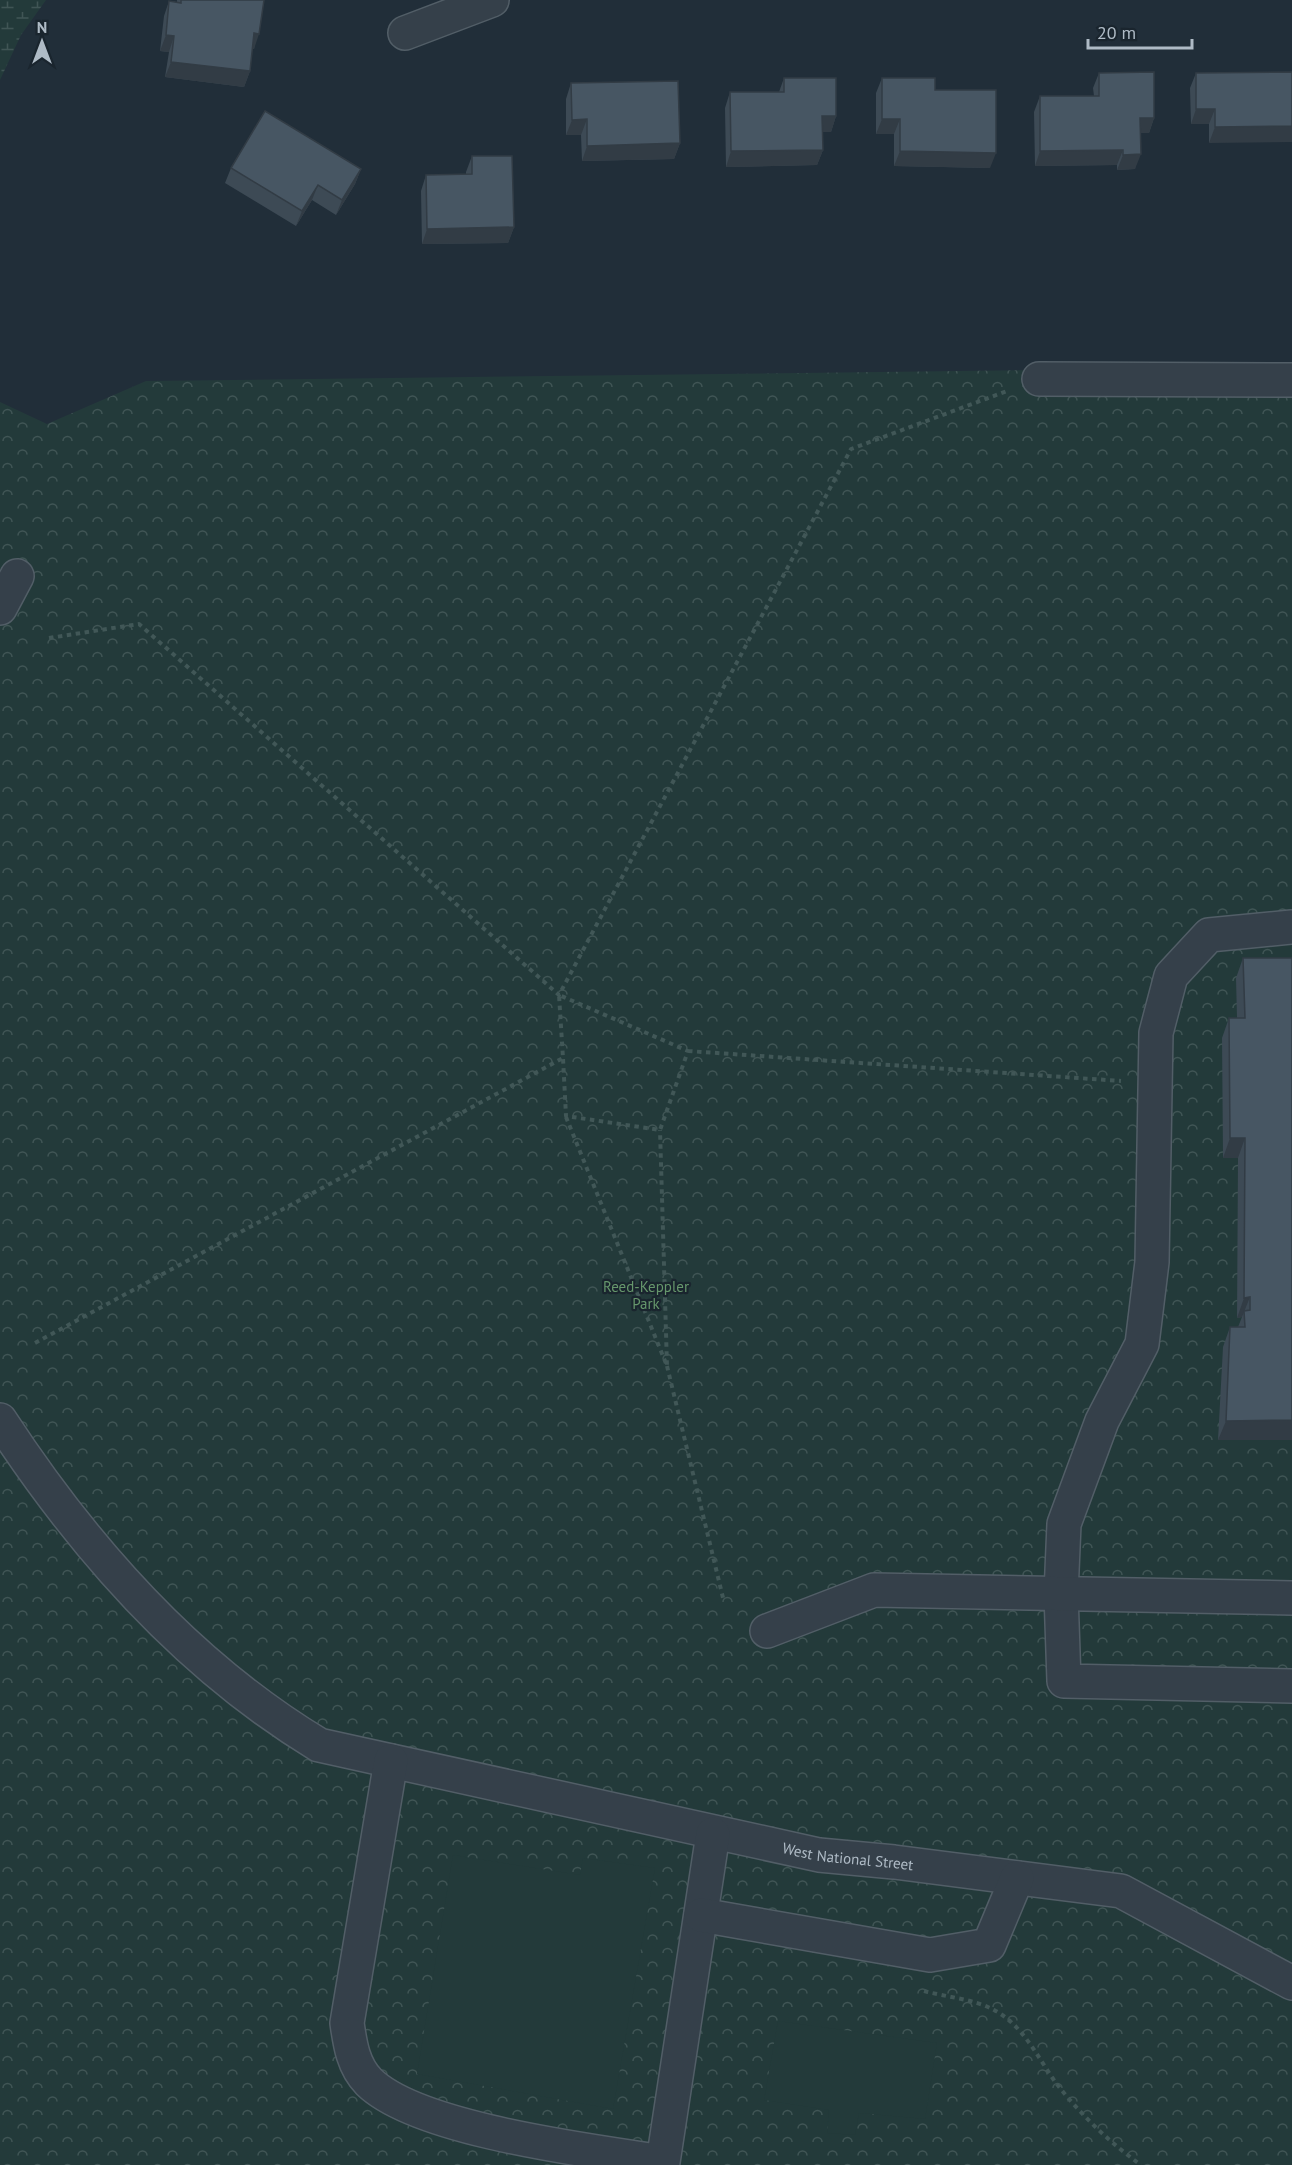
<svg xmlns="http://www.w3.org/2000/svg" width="1292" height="2165" viewBox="0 0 1292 2165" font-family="'PT Sans',sans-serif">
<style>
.wetland{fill:url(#wetland-marsh)}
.park{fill:url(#park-crowns)}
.garden{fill:#233a3a}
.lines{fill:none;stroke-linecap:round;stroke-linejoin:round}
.minor-casing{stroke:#525e67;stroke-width:36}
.path{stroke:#415757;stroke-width:4;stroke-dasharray:4.5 4.5;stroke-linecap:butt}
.minor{stroke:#35404a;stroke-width:33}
.wall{fill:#3d4a55}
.shaded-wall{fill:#323c45}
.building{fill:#475663;stroke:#323c45;stroke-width:1.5}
.labels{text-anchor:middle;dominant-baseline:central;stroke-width:4.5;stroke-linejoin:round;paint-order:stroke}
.park-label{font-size:15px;fill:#66976c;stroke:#1a252e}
.street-label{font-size:15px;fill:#afbbc6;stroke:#1a252e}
</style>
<defs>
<pattern id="wetland-marsh" width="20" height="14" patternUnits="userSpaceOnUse" patternTransform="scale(1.5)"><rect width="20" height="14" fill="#233a3a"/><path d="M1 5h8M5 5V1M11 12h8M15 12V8" fill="none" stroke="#405555"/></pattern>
<pattern id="park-crowns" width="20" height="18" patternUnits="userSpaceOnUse" patternTransform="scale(1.5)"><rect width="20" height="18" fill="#233a3a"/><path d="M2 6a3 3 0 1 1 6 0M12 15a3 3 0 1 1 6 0" fill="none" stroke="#405555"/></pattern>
</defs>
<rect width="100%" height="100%" fill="#212e39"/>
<!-- wetland -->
<path class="wetland" d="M 0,0 L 46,0 L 21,35 L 0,80 Z"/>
<!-- park -->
<path class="park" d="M 1292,367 L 1292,2165 L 0,2165 L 0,402 L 47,424 L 146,381 Z"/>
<!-- garden -->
<path class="garden" d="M 453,1855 L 580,1875 L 583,1858 L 655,1868 L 613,2109 L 417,2074 Z
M 778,2021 L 937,2043 L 925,2119 L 859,2113 L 855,2135 L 827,2133 L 829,2110 L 764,2100 Z"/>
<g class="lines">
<!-- minor casing -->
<g class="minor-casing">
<g id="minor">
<path d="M 405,33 L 492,0"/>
<path d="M 1039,379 L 1292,380"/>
<path d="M 0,608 L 17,576"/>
<path d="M 1292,927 L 1209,935 L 1171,976 L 1156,1033 L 1152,1262 L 1142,1344 L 1102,1421 L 1064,1524 L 1061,1594 L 1064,1681 L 1292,1686"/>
<path id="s1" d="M 0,1420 C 83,1547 188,1666 319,1745 L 819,1855 L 894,1862 L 1121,1891 L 1292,1983"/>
<path d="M 767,1631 L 874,1590 L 1292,1598"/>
<path d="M 391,1761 L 347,2023 C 350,2044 353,2066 369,2082 C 418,2130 592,2151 663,2162 L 713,1834"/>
<path d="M 701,1915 L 930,1955 L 989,1945 L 1017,1878"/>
</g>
</g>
<!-- path -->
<path class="path" d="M 49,638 L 139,624 L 559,995 L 851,449 L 1007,391
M 688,1051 L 1121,1081
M 566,1117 L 667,1366 L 660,1130
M 35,1343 L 563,1058 L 559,995 L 688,1051 L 660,1130 L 566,1116 L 563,1058
M 667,1366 L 724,1602
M 924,1991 C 946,1997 974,1999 994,2010 C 1023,2025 1038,2058 1056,2083 C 1079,2113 1110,2143 1141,2165"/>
<!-- minor -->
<use href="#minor" class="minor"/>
</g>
<!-- wall -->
<path class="wall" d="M 177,0 L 264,0 L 254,49 L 252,49 L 250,71 L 244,87 L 165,77 L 169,52 L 160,51 L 164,16 L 169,1 L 177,2 Z
M 1292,72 L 1209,143 L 1209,124 L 1191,124 L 1190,88 L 1196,73 Z
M 1099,73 L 1154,118 L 1149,133 L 1141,133 L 1135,169 L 1117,170 L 1117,165 L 1035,166 L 1034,112 L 1040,96 L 1094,96 L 1093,88 Z
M 784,78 L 836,116 L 831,132 L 822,132 L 823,150 L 817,165 L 726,167 L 725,108 L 730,92 L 779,92 Z
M 882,78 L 935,90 L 990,168 L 894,166 L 894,134 L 876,134 L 876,93 Z
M 571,83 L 680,143 L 674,159 L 582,161 L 581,135 L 566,135 L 566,99 Z
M 472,156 L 514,227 L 508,243 L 422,244 L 421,191 L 426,175 L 466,174 L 466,172 Z
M 231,168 L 361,169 L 355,184 L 336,215 L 312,200 L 296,226 L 225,183 Z
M 1243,958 L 1292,1440 L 1218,1440 L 1223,1347 L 1230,1327 L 1238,1327 L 1242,1317 L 1237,1318 L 1238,1158 L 1223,1158 L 1222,1038 L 1229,1018 L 1237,1018 L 1236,978 Z"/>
<!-- shaded-wall -->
<path class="shaded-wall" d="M 254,33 L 259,34 L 254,49 L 249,48 Z
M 166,35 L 174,36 L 169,52 L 160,51 Z
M 171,62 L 250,71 L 244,87 L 165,77 Z
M 1196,109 L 1215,109 L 1209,124 L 1191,124 Z
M 822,116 L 836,116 L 831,132 L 817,132 Z
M 1140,118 L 1154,118 L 1149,133 L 1135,133 Z
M 587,119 L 581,135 L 566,135 L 572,120 Z
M 882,119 L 900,119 L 894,134 L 876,134 Z
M 1292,126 L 1292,142 L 1209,143 L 1215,127 Z
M 680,143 L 674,159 L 582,161 L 587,146 Z
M 823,150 L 817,165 L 726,167 L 731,151 Z
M 1123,150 L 1117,165 L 1035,166 L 1040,151 Z
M 900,151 L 996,153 L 990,168 L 894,166 Z
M 1141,154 L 1135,169 L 1117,170 L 1123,155 Z
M 361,169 L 355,184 L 336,215 L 342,200 Z
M 318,185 L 312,200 L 296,226 L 302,211 Z
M 514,227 L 508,243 L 422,244 L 427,229 Z
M 1230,1138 L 1245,1138 L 1238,1158 L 1223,1158 Z
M 1250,1297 L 1242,1317 L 1237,1318 L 1244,1298 Z
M 1292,1420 L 1292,1440 L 1218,1440 L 1226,1421 Z"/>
<!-- building -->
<path class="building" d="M 181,0 L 264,0 L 259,34 L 254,33 L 250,71 L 171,62 L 174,36 L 166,35 L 169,1 L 181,3 Z
M 1154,72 L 1154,118 L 1140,118 L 1141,154 L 1123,155 L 1123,150 L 1040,151 L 1040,96 L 1099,96 L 1099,73 Z
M 1292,72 L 1292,126 L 1215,127 L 1215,109 L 1196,109 L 1196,73 Z
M 784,78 L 836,78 L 836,116 L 822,116 L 823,150 L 731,151 L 730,92 L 784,92 Z
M 882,78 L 935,78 L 935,90 L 996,90 L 996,153 L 900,151 L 900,119 L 882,119 Z
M 678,81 L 680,143 L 587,146 L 587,119 L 572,120 L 571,83 Z
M 265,111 L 361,169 L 342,200 L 318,185 L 302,211 L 231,168 Z
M 472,156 L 512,156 L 514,227 L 427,229 L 426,175 L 472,174 Z
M 1243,958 L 1292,958 L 1292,1420 L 1226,1421 L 1230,1327 L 1245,1327 L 1244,1311 L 1250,1310 L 1250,1297 L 1244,1298 L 1245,1138 L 1230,1138 L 1229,1018 L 1245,1018 Z"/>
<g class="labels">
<!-- park labels -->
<g class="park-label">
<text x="646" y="1286">Reed-Keppler<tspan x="646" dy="17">Park</tspan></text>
</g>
<!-- street labels -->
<g class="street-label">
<text stroke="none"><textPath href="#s1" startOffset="1000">West National Street</textPath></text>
</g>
</g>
<!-- north arrow -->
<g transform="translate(42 42)" stroke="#1a252e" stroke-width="4.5" paint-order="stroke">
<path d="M0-4.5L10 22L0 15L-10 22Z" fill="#afbbc6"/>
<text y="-9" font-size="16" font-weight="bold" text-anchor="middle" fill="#afbbc6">N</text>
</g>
<!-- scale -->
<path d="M1088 39v9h104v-9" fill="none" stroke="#afbbc6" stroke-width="3"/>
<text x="1097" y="39" font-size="18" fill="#afbbc6" stroke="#1a252e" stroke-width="4.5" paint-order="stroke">20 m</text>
</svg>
